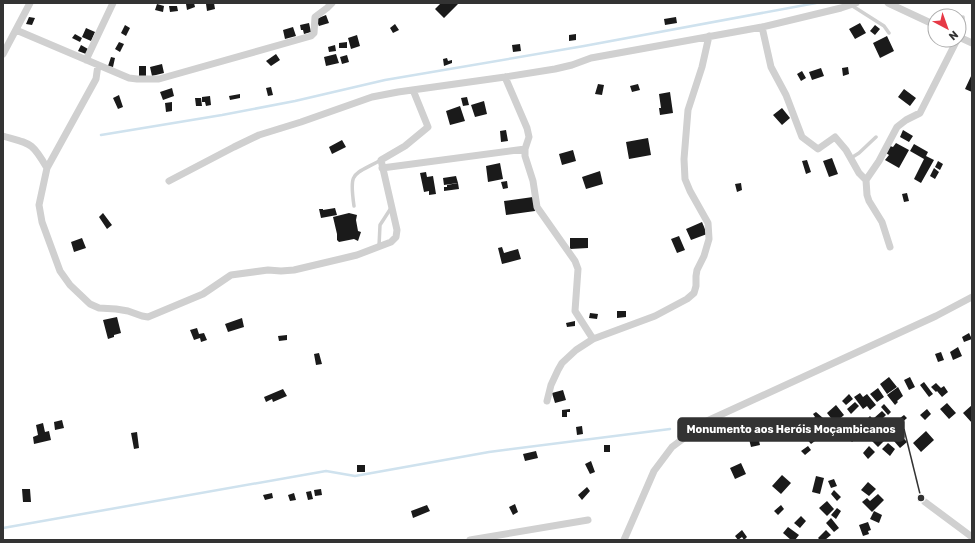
<svg xmlns="http://www.w3.org/2000/svg" width="975" height="543" viewBox="0 0 975 543" font-family="Rubik,sans-serif">
<style>
.lines{fill:none;stroke-linecap:round;stroke-linejoin:round}
.stream{stroke:#cfe2ee;stroke-width:2.5}
.building{fill:#1a1a1a}
.lane{stroke:#d0d0d0;stroke-width:3.5}
.street{stroke:#d0d0d0;stroke-width:7}
.leader{fill:none;stroke:#333;stroke-width:1.5}
.callout-dot{fill:#333;stroke:#fff;stroke-width:1.5}
.callout{fill:#333;stroke:#333;stroke-width:1.5}
.callout-label{font-size:11px;text-anchor:middle;font-weight:bold;fill:#fff}
</style>
<rect width="100%" height="100%" fill="#fff"/>
<g class="lines">
<!-- stream -->
<path class="stream" d="M 101,135 L 222,115 L 295,101 L 385,80 L 584,46 L 816,3
M 3,528 L 326,471 L 355,476 L 489,452 L 670,429"/>
</g>
<!-- building -->
<path class="building" d="M 189,3 L 194,3 L 195,7 L 187,10 L 186,4 Z
M 209,3 L 214,3 L 215,9 L 207,11 L 206,4 Z
M 441,3 L 458,3 L 458,4 L 444,18 L 435,9 Z
M 157,4 L 164,6 L 163,12 L 155,10 Z
M 169,6 L 177,6 L 178,11 L 170,12 Z
M 326,15 L 329,23 L 319,26 L 316,19 Z
M 29,17 L 35,18 L 32,25 L 26,24 Z
M 676,17 L 677,23 L 665,25 L 664,19 Z
M 309,23 L 311,32 L 304,34 L 303,30 L 301,30 L 300,25 Z
M 860,23 L 866,33 L 855,39 L 849,29 Z
M 395,24 L 399,30 L 393,33 L 390,28 Z
M 125,25 L 130,28 L 126,36 L 121,33 Z
M 875,25 L 880,29 L 875,35 L 870,31 Z
M 293,27 L 296,36 L 285,39 L 283,30 Z
M 86,28 L 95,32 L 91,41 L 82,37 Z
M 75,34 L 82,38 L 80,42 L 72,38 Z
M 576,34 L 576,40 L 569,41 L 569,35 Z
M 357,35 L 360,46 L 351,49 L 348,38 Z
M 887,36 L 894,51 L 880,58 L 873,43 Z
M 119,42 L 124,44 L 120,52 L 115,49 Z
M 347,42 L 347,48 L 339,48 L 339,43 Z
M 520,44 L 521,51 L 513,52 L 512,45 Z
M 81,45 L 88,49 L 86,54 L 78,51 Z
M 335,45 L 336,51 L 329,52 L 328,47 Z
M 276,54 L 280,60 L 271,66 L 266,61 Z
M 336,54 L 339,63 L 326,66 L 324,57 Z
M 347,55 L 349,62 L 342,64 L 340,57 Z
M 111,57 L 115,58 L 113,67 L 108,66 Z
M 447,58 L 448,61 L 452,60 L 452,63 L 444,66 L 443,59 Z
M 162,64 L 164,73 L 152,76 L 150,67 Z
M 139,66 L 146,66 L 146,76 L 139,76 Z
M 848,67 L 849,74 L 843,76 L 842,68 Z
M 821,68 L 824,76 L 812,80 L 809,72 Z
M 802,71 L 806,78 L 801,81 L 797,74 Z
M 972,74 L 972,92 L 965,89 Z
M 598,84 L 604,85 L 602,95 L 595,94 Z
M 638,84 L 640,90 L 632,92 L 630,86 Z
M 271,87 L 273,95 L 268,96 L 266,88 Z
M 172,88 L 174,96 L 163,100 L 160,92 Z
M 904,89 L 916,98 L 910,106 L 898,97 Z
M 670,92 L 673,113 L 660,115 L 659,108 L 661,108 L 659,94 Z
M 240,94 L 240,98 L 230,100 L 229,96 Z
M 119,95 L 123,107 L 118,109 L 113,98 Z
M 210,96 L 211,105 L 206,106 L 205,102 L 202,102 L 202,97 Z
M 467,97 L 469,105 L 463,106 L 461,98 Z
M 195,98 L 201,98 L 202,106 L 196,106 Z
M 484,101 L 487,114 L 475,117 L 471,105 Z
M 172,102 L 172,111 L 166,112 L 165,103 Z
M 460,106 L 465,121 L 450,125 L 446,111 Z
M 782,108 L 790,118 L 782,125 L 773,115 Z
M 506,130 L 508,141 L 501,142 L 500,131 Z
M 903,130 L 913,136 L 909,142 L 900,137 Z
M 648,138 L 651,155 L 629,159 L 626,142 Z
M 342,140 L 346,147 L 332,154 L 329,147 Z
M 896,143 L 909,150 L 899,168 L 885,160 L 889,155 L 886,153 L 890,146 L 893,147 Z
M 914,144 L 928,152 L 926,156 L 934,160 L 921,183 L 914,179 L 924,159 L 910,151 Z
M 573,150 L 576,161 L 562,165 L 559,154 Z
M 832,158 L 838,174 L 829,177 L 823,161 Z
M 807,160 L 811,172 L 806,174 L 802,161 Z
M 938,161 L 943,164 L 940,170 L 935,167 Z
M 500,163 L 503,179 L 488,182 L 486,166 Z
M 934,168 L 939,172 L 935,179 L 930,176 Z
M 600,171 L 603,184 L 586,189 L 582,177 Z
M 426,172 L 427,177 L 433,176 L 436,194 L 429,195 L 429,191 L 424,192 L 420,173 Z
M 456,176 L 458,183 L 444,185 L 443,178 Z
M 507,181 L 508,188 L 503,189 L 501,182 Z
M 458,183 L 459,189 L 444,191 L 444,187 L 447,187 L 447,185 Z
M 741,183 L 742,190 L 737,192 L 735,184 Z
M 907,193 L 909,201 L 904,202 L 902,194 Z
M 533,197 L 535,211 L 506,215 L 504,201 Z
M 335,208 L 337,215 L 321,218 L 319,209 L 323,209 L 323,210 Z
M 103,213 L 112,225 L 107,229 L 99,217 Z
M 349,213 L 357,215 L 356,220 L 358,231 L 361,232 L 358,241 L 354,239 L 339,242 L 337,240 L 337,234 L 333,217 Z
M 702,222 L 707,234 L 691,240 L 686,229 Z
M 679,236 L 685,250 L 677,253 L 671,239 Z
M 82,238 L 86,248 L 74,252 L 71,242 Z
M 570,238 L 588,238 L 588,248 L 570,249 Z
M 502,247 L 504,253 L 518,249 L 521,259 L 502,264 L 498,248 Z
M 617,311 L 626,311 L 626,317 L 617,318 Z
M 590,313 L 598,314 L 597,319 L 589,318 Z
M 117,317 L 121,333 L 114,335 L 114,337 L 108,339 L 103,320 Z
M 242,318 L 244,327 L 228,332 L 225,324 Z
M 575,321 L 575,326 L 567,327 L 566,323 Z
M 197,328 L 199,334 L 204,333 L 207,340 L 201,342 L 200,338 L 194,340 L 190,330 Z
M 969,333 L 972,339 L 964,342 L 962,337 Z
M 287,335 L 287,340 L 279,341 L 278,336 Z
M 958,347 L 962,356 L 953,360 L 950,352 Z
M 941,352 L 944,360 L 938,362 L 935,354 Z
M 319,353 L 322,364 L 316,365 L 314,354 Z
M 889,377 L 897,387 L 887,394 L 880,384 Z
M 910,377 L 915,387 L 909,390 L 904,380 Z
M 924,382 L 933,394 L 929,397 L 920,385 Z
M 936,383 L 941,388 L 944,386 L 948,392 L 942,397 L 937,391 L 936,392 L 931,387 Z
M 898,387 L 903,396 L 897,401 L 898,402 L 895,405 L 887,395 Z
M 878,388 L 884,397 L 877,402 L 870,394 Z
M 283,389 L 287,396 L 273,402 L 272,399 L 266,402 L 264,397 Z
M 563,390 L 566,400 L 555,403 L 552,393 Z
M 860,393 L 863,397 L 867,394 L 876,405 L 870,410 L 867,406 L 863,409 L 854,397 Z
M 849,394 L 853,399 L 846,405 L 842,401 Z
M 855,402 L 859,406 L 851,414 L 847,409 Z
M 947,403 L 956,413 L 949,419 L 940,409 Z
M 884,404 L 891,412 L 888,415 L 881,407 Z
M 836,405 L 844,415 L 835,423 L 827,413 Z
M 972,405 L 972,423 L 963,413 Z
M 570,409 L 570,412 L 567,412 L 567,417 L 562,417 L 562,410 Z
M 927,409 L 931,414 L 925,420 L 920,415 Z
M 882,411 L 886,415 L 878,423 L 874,418 Z
M 816,412 L 823,418 L 818,423 L 814,418 L 815,417 L 813,414 Z
M 904,415 L 907,418 L 899,425 L 896,421 Z
M 870,416 L 878,425 L 875,428 L 867,419 Z
M 62,420 L 64,428 L 55,430 L 54,422 Z
M 43,423 L 45,432 L 49,431 L 51,440 L 34,444 L 33,437 L 38,435 L 36,425 Z
M 582,426 L 583,434 L 577,435 L 576,427 Z
M 852,427 L 860,435 L 852,442 L 844,434 Z
M 811,429 L 819,438 L 811,444 L 804,436 Z
M 926,431 L 934,440 L 921,452 L 913,443 Z
M 137,432 L 139,448 L 134,449 L 131,433 Z
M 757,432 L 760,445 L 751,447 L 748,435 Z
M 877,433 L 884,441 L 878,447 L 871,440 Z
M 900,434 L 907,442 L 900,448 L 893,440 Z
M 888,443 L 895,449 L 890,456 L 882,449 Z
M 604,445 L 610,445 L 610,452 L 604,452 Z
M 808,446 L 811,450 L 805,455 L 801,451 Z
M 869,446 L 875,452 L 868,459 L 863,453 Z
M 536,451 L 538,458 L 525,461 L 523,454 Z
M 591,461 L 595,472 L 590,474 L 585,464 Z
M 741,463 L 746,474 L 735,479 L 730,468 Z
M 357,465 L 365,465 L 365,472 L 357,472 Z
M 782,475 L 791,483 L 781,494 L 772,486 Z
M 816,476 L 824,478 L 820,494 L 812,492 Z
M 834,479 L 837,486 L 831,488 L 828,481 Z
M 868,482 L 876,489 L 869,496 L 861,490 Z
M 587,487 L 590,491 L 582,500 L 578,495 Z
M 22,489 L 30,489 L 31,502 L 23,502 Z
M 321,489 L 322,495 L 315,496 L 314,490 Z
M 834,490 L 841,497 L 837,501 L 831,494 Z
M 311,491 L 313,499 L 308,500 L 306,492 Z
M 272,493 L 273,498 L 265,500 L 263,495 Z
M 294,493 L 296,500 L 290,501 L 288,495 Z
M 878,494 L 884,500 L 872,512 L 862,502 L 867,498 L 870,501 Z
M 827,501 L 834,509 L 827,516 L 819,508 Z
M 515,504 L 518,512 L 513,515 L 509,507 Z
M 427,505 L 430,511 L 413,518 L 411,511 Z
M 781,505 L 784,509 L 778,515 L 774,511 Z
M 837,508 L 841,511 L 836,519 L 831,515 Z
M 874,511 L 882,515 L 879,523 L 870,519 Z
M 801,516 L 806,521 L 800,528 L 794,523 Z
M 831,518 L 839,528 L 834,532 L 826,523 Z
M 868,522 L 871,530 L 868,531 L 869,534 L 863,536 L 859,525 Z
M 788,527 L 799,535 L 795,540 L 791,540 L 783,533 Z
M 742,530 L 747,537 L 744,540 L 742,537 L 738,540 L 735,536 Z
M 826,530 L 831,535 L 825,540 L 820,540 L 818,538 Z"/>
<g class="lines">
<!-- lane -->
<path class="lane" d="M 851,5 L 884,26 L 889,33
M 959,37 L 964,27 L 963,17
M 851,158 L 859,153 L 876,137
M 354,206 C 349,171 352,176 381,160
M 379,246 L 380,225 L 391,208"/>
<!-- street -->
<path class="street" d="M 888,3 L 935,25
M 762,27 L 771,67 L 786,95 L 802,137 L 818,149 L 835,137 L 846,150 L 859,173 L 866,180 L 867,195 L 869,201 L 882,222 L 890,247
M 16,30 L 129,78 L 137,79 L 159,79 L 311,36 L 314,33 L 315,17 L 327,8 L 332,3
M 959,37 L 972,43
M 3,54 L 30,3
M 86,60 L 113,3
M 98,65 L 96,79 L 47,168 L 39,205 L 42,222 L 60,271 L 70,285 L 90,304 L 99,308 L 116,309 L 128,311 L 142,316 L 148,317 L 203,294 L 231,275 L 268,270 L 281,271 L 294,270 L 357,255 L 391,242 L 396,237 L 397,230 L 381,160 L 405,146 L 428,127 L 413,90
M 505,77 L 527,128 L 529,137 L 525,149 L 525,156 L 533,181 L 537,207 L 575,261 L 578,269 L 575,311 L 593,339
M 3,136 C 31,144 32,142 47,168
M 382,168 L 525,149
M 866,180 L 879,161 L 897,127 L 906,120 L 920,113 L 957,40
M 169,181 L 234,147 L 259,135 L 301,122 L 372,97 L 398,92 L 505,77 L 555,69 L 572,65 L 591,58 L 762,27 L 841,8 L 856,3
M 547,401 L 551,385 L 558,370 L 562,363 L 576,350 L 593,339 L 655,316 L 687,299 L 694,293 L 696,286 L 696,276 L 697,270 L 704,256 L 709,239 L 708,223 L 690,191 L 685,179 L 684,159 L 688,110 L 702,67 L 709,36
M 925,502 L 972,537
M 470,540 L 588,520
M 624,540 L 654,471 L 672,447 L 707,421 L 936,316 L 972,297"/>
</g>
<!-- callouts -->
<path class="leader" d="M921 498L904 429"/>
<circle class="callout-dot" cx="921" cy="498" r="4"/>
<rect class="callout" x="678" y="418" width="226" height="23" rx="4"/>
<g class="callout-label">
<text x="791" y="433">Monumento aos Heróis Moçambicanos</text>
</g>
<!-- border -->
<rect width="975" height="543" fill="none" stroke="#333333" stroke-width="8"/>
<!-- north arrow -->
<g transform="translate(947 28) rotate(139)"><circle r="19" fill="#ffffff" stroke="#adadad"/>
<path d="M0-3L7 15L0 10L-7 15Z" fill="#e63946"/>
<text y="-6" font-size="11" font-weight="bold" text-anchor="middle" fill="#333333">N</text>
</g>
</svg>
